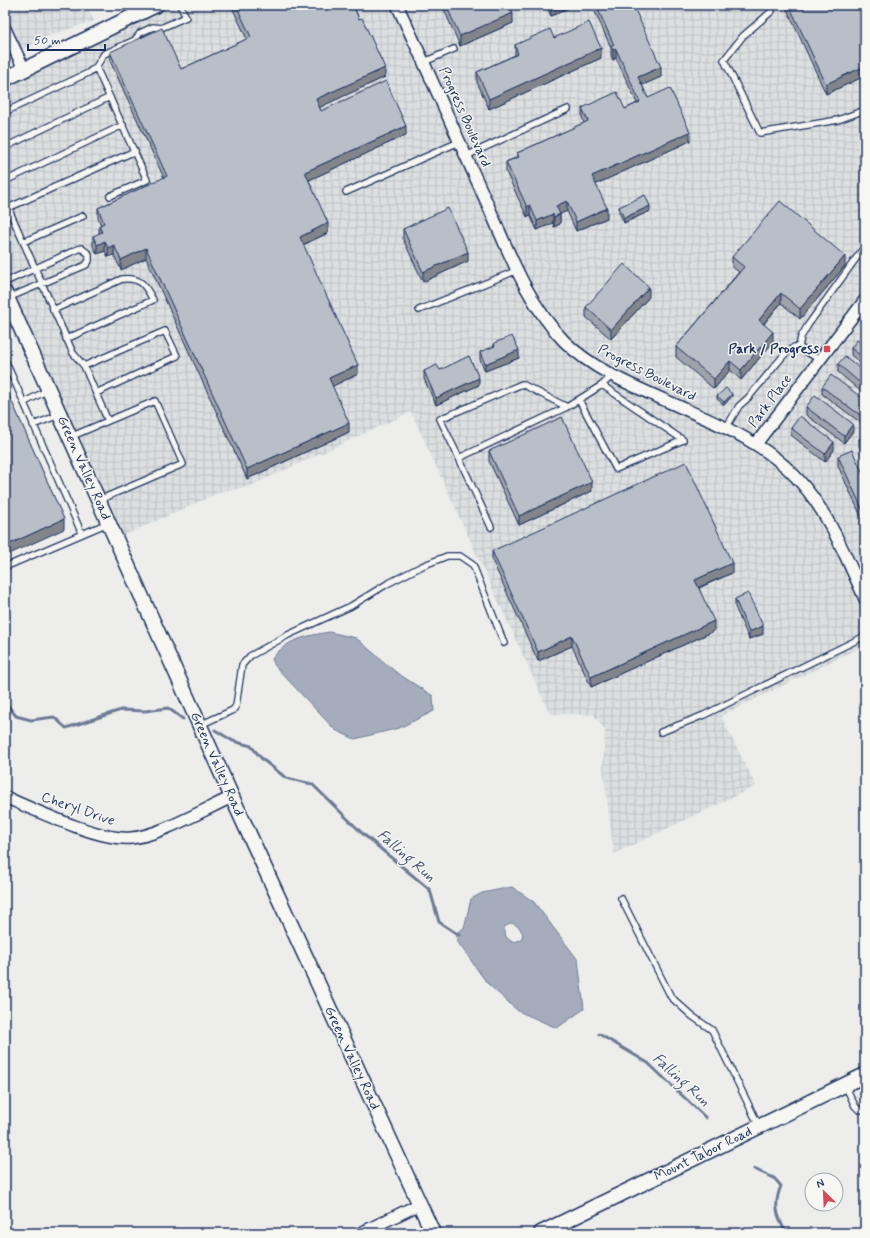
<svg xmlns="http://www.w3.org/2000/svg" width="870" height="1238" viewBox="0 0 870 1238" font-family="Mynerve,sans-serif">
<style>
.industrial{fill:url(#industrial-grid)}
.water{fill:#a5acbc;stroke:#6e7a96;fill-rule:evenodd}
.lines{fill:none;stroke-linecap:round;stroke-linejoin:round}
.stream{stroke:#6e7a96;stroke-width:3}
.service-casing{stroke:#1b2f5e;stroke-width:8}
.minor-casing{stroke:#1b2f5e;stroke-width:14}
.tertiary-casing{stroke:#1b2f5e;stroke-width:17}
.service{stroke:#f6f6f2;stroke-width:5.5}
.minor{stroke:#f6f6f2;stroke-width:11}
.tertiary{stroke:#f6f6f2;stroke-width:14}
.wall{fill:#9fa4ac;stroke:#1b2f5e}
.shaded-wall{fill:#82868c;stroke:#1b2f5e}
.building{fill:#b9bfc8;stroke:#1b2f5e}
.poi-dot{fill:#d1495b;stroke:#f6f6f2;stroke-width:1.5}
.labels{text-anchor:middle;dominant-baseline:central;stroke-width:3;stroke-linejoin:round;paint-order:stroke}
.street-label{font-size:14px;fill:#1b2f5e;stroke:#f6f6f2}
.poi-label{font-size:14px;font-weight:bold;fill:#1b2f5e;stroke:#f6f6f2;text-anchor:end}
.water-label{font-size:15px;font-style:italic;fill:#44547a;stroke:#f6f6f2}
</style>
<defs>
<pattern id="industrial-grid" width="8" height="8" patternUnits="userSpaceOnUse"><rect width="8" height="8" fill="#dde0e1"/><path d="M0 4h8M4 0v8" fill="none" stroke="#bdc0c3"/></pattern>
</defs>
<rect width="100%" height="100%" fill="#edeeec"/>
<filter id="ink" filterUnits="userSpaceOnUse"><feTurbulence type="fractalNoise" baseFrequency=".025" numOctaves="2"/><feDisplacementMap in="SourceGraphic" scale="8" xChannelSelector="R" yChannelSelector="G"/><feConvolveMatrix kernelMatrix="1 2 1 2 8 2 1 2 1" color-interpolation-filters="sRGB"/></filter>
<g filter="url(#ink)">
<!-- industrial -->
<path class="industrial" d="M 5,5 L 86,5 L 94,21 L 48,36 L 5,59 Z
M 156,5 L 865,5 L 865,645 L 721,716 L 756,786 L 614,854 L 603,769 L 605,731 L 594,715 L 550,714 L 411,412 L 248,487 L 223,491 L 116,539 L 5,293 L 5,79 Z"/>
<!-- water -->
<path class="water" d="M 329,632 L 356,638 L 397,673 L 433,696 L 434,711 L 399,728 L 355,739 L 335,730 L 275,666 L 272,659 C 286,639 307,636 329,632 Z
M 512,887 L 534,902 L 578,960 L 584,1009 L 557,1028 L 518,1011 L 487,983 L 457,941 L 456,933 L 464,928 L 471,899 L 482,893 ZM 512,923 L 519,927 L 523,934 L 521,940 L 512,942 L 506,937 L 504,927 Z"/>
<g class="lines">
<!-- stream -->
<path class="stream" d="M 5,702 L 16,716 L 31,720 L 54,717 L 66,728 L 121,710 L 145,711 L 168,708 L 183,719
M 215,730 L 233,741 L 251,746 L 262,759 L 286,778 L 312,784 L 363,834 L 430,890 L 439,922 L 459,935
M 599,1034 L 648,1063 L 706,1118
M 754,1169 L 774,1178 L 781,1186 C 773,1205 777,1216 786,1233"/>
<!-- service casing -->
<g class="service-casing">
<path id="service" d="M 770,5 L 772,11 L 743,36 L 724,60 L 760,133 L 838,120 L 865,110
M 424,62 L 454,49
M 5,112 L 88,73 L 96,67
M 5,147 L 110,97
M 466,156 L 568,109
M 5,181 L 123,125
M 346,192 L 459,142
M 110,196 L 147,180 L 96,67 L 104,54 L 135,40 L 140,33 L 153,27 L 161,28 L 186,17 L 180,5
M 5,201 L 73,353 L 84,366 L 108,421
M 8,208 L 135,151
M 23,242 L 83,216
M 5,282 L 78,249 L 81,248 L 89,254 L 89,261 L 86,265 L 8,298
M 53,310 L 122,279 C 141,277 145,285 153,300 L 66,339
M 419,310 L 518,270
M 799,347 L 801,337 L 808,325 L 865,246
M 5,360 L 82,534
M 84,366 L 165,331 L 177,356 L 96,393
M 579,400 L 616,469 L 683,440 L 602,385
M 25,402 L 48,390
M 567,407 L 459,458 L 440,419 L 522,384 L 567,407 L 602,385 L 613,375
M 33,425 L 59,415
M 726,428 L 739,406 L 748,398 L 784,355 L 794,347 L 799,347 L 820,360
M 70,437 L 155,401 L 183,464 L 99,500
M 459,458 L 491,527
M 5,567 L 108,523
M 200,725 L 233,710 L 236,706 L 242,665 L 250,656 L 288,635 L 351,606 L 387,584 L 422,566 L 447,556 L 460,556 L 473,565 L 504,643
M 661,732 L 704,715 L 865,636
M 621,898 L 671,997 L 692,1016 L 712,1030 L 759,1126
M 845,1085 L 855,1106 L 859,1110 L 865,1109"/>
</g>
<!-- minor casing -->
<g class="minor-casing">
<path id="minor" d="M 397,5 C 428,70 457,137 487,203 C 508,250 527,303 564,341 C 592,369 633,386 669,402 C 713,422 761,440 795,476 C 828,510 846,557 865,599
M 5,29 L 24,69
M 756,444 L 865,300
M 5,797 C 35,810 100,841 131,838 C 159,836 205,809 232,797
M 361,1233 L 420,1204"/>
</g>
<!-- tertiary casing -->
<g class="tertiary-casing">
<path id="tertiary" d="M 5,79 L 156,5
M 5,293 L 232,797 L 433,1233
M 541,1233 L 865,1075"/>
</g>
<!-- service -->
<use href="#service" class="service"/>
<!-- minor -->
<use href="#minor" class="minor"/>
<!-- tertiary -->
<use href="#tertiary" class="tertiary"/>
</g>
<!-- wall -->
<path class="wall" d="M 231,5 L 353,5 L 385,77 L 319,107 L 321,111 L 406,135 L 309,180 L 328,233 L 303,245 L 358,374 L 332,386 L 349,432 L 247,479 L 146,258 L 121,270 L 114,255 L 108,257 L 105,251 L 97,254 L 93,246 L 93,236 L 99,234 L 99,226 L 101,225 L 98,218 L 98,208 L 164,178 L 110,61 L 110,52 L 181,69 L 247,39 Z
M 442,5 L 510,5 L 513,23 L 460,46 Z
M 546,5 L 568,5 L 568,8 L 551,16 Z
M 592,5 L 633,5 L 661,77 L 642,85 L 648,98 L 690,141 L 596,184 L 607,218 L 576,231 L 567,211 L 560,214 L 560,224 L 554,227 L 553,223 L 537,230 L 530,215 L 527,217 L 506,172 L 506,162 L 517,157 L 517,153 L 584,123 L 582,117 L 582,108 L 625,109 L 637,103 L 616,58 L 613,60 L 611,56 L 611,48 Z
M 785,5 L 865,5 L 865,76 L 826,94 Z
M 554,38 L 601,58 L 489,109 L 477,82 L 477,72 L 515,55 L 515,45 Z
M 619,207 L 650,211 L 624,223 L 619,212 Z
M 403,229 L 468,261 L 423,282 L 403,239 Z
M 732,257 L 845,266 L 800,319 L 781,303 L 764,324 L 773,342 L 741,380 L 730,370 L 714,389 L 676,357 L 676,347 L 739,272 L 732,267 Z
M 649,297 L 611,339 L 586,317 L 586,307 Z
M 865,329 L 865,339 L 864,338 L 864,330 Z
M 494,343 L 519,358 L 485,371 L 480,360 L 480,352 L 494,347 Z
M 865,346 L 865,367 L 851,355 L 851,348 Z
M 838,364 L 865,373 L 865,395 L 838,372 Z
M 440,370 L 479,385 L 436,405 L 424,379 L 424,371 Z
M 822,387 L 865,400 L 865,424 L 864,425 L 822,394 Z
M 717,396 L 732,396 L 724,405 L 717,399 Z
M 806,407 L 853,431 L 844,443 L 806,415 Z
M 791,428 L 834,450 L 825,462 L 791,435 Z
M 865,436 L 865,459 L 859,446 L 859,439 Z
M 489,451 L 592,491 L 519,525 L 489,461 Z
M 838,456 L 865,478 L 865,525 L 838,466 Z
M 492,551 L 732,573 L 699,588 L 714,631 L 591,687 L 572,646 L 538,661 L 492,560 Z
M 735,599 L 763,634 L 749,639 L 735,607 Z"/>
<!-- shaded-wall -->
<path class="shaded-wall" d="M 43,5 L 50,5 L 43,8 Z
M 563,5 L 568,5 L 568,8 L 551,16 L 551,11 Z
M 513,13 L 513,23 L 460,46 L 460,36 Z
M 601,48 L 601,58 L 489,109 L 489,99 Z
M 616,49 L 616,58 L 613,60 L 613,50 Z
M 865,66 L 865,76 L 826,94 L 826,84 Z
M 661,67 L 661,77 L 638,87 L 638,77 Z
M 385,68 L 385,77 L 316,109 L 316,99 Z
M 406,126 L 406,135 L 305,182 L 305,172 Z
M 690,132 L 690,141 L 592,186 L 592,176 Z
M 567,201 L 567,211 L 556,216 L 556,206 Z
M 530,205 L 530,215 L 527,217 L 527,207 Z
M 650,206 L 650,211 L 624,223 L 624,218 Z
M 607,208 L 607,218 L 576,231 L 576,222 Z
M 553,214 L 553,223 L 537,230 L 537,221 Z
M 560,214 L 560,224 L 554,227 L 554,217 Z
M 328,223 L 328,233 L 300,246 L 300,237 Z
M 105,241 L 105,251 L 97,254 L 97,245 Z
M 114,245 L 114,255 L 108,257 L 108,248 Z
M 146,248 L 146,258 L 121,270 L 121,260 Z
M 468,252 L 468,261 L 423,282 L 423,272 Z
M 845,256 L 845,266 L 800,319 L 800,309 Z
M 649,287 L 649,297 L 611,339 L 611,330 Z
M 781,293 L 781,303 L 759,329 L 759,320 Z
M 773,332 L 773,342 L 741,380 L 741,370 Z
M 519,350 L 519,358 L 485,371 L 485,364 Z
M 730,361 L 730,370 L 714,389 L 714,379 Z
M 358,365 L 358,374 L 329,388 L 329,378 Z
M 479,378 L 479,385 L 436,405 L 436,398 Z
M 732,394 L 732,396 L 724,405 L 724,402 Z
M 865,416 L 865,424 L 864,425 L 864,418 Z
M 349,423 L 349,432 L 247,479 L 247,469 Z
M 853,424 L 853,431 L 844,443 L 844,436 Z
M 834,442 L 834,450 L 825,462 L 825,454 Z
M 592,482 L 592,491 L 519,525 L 519,516 Z
M 64,519 L 64,529 L 5,556 L 5,546 Z
M 732,563 L 732,573 L 695,589 L 695,580 Z
M 714,621 L 714,631 L 591,687 L 591,677 Z
M 763,626 L 763,634 L 749,639 L 749,632 Z
M 572,636 L 572,646 L 538,661 L 538,652 Z"/>
<!-- building -->
<path class="building" d="M 236,5 L 353,5 L 359,19 L 362,18 L 385,68 L 316,99 L 321,111 L 386,81 L 406,126 L 305,172 L 328,223 L 300,237 L 358,365 L 329,378 L 349,423 L 247,469 L 146,248 L 121,260 L 114,245 L 108,248 L 105,241 L 97,245 L 93,236 L 102,232 L 99,226 L 104,223 L 98,208 L 167,176 L 110,52 L 162,28 L 181,69 L 251,37 Z
M 446,5 L 510,5 L 513,13 L 460,36 Z
M 548,5 L 563,5 L 551,11 Z
M 596,5 L 633,5 L 661,67 L 638,77 L 648,98 L 670,88 L 690,132 L 592,176 L 607,208 L 576,222 L 567,201 L 556,206 L 560,214 L 554,217 L 553,214 L 537,221 L 530,205 L 527,207 L 506,162 L 519,157 L 517,153 L 588,121 L 582,108 L 617,92 L 625,109 L 640,102 L 616,49 L 613,50 L 611,46 L 614,45 Z
M 789,5 L 865,5 L 865,66 L 826,84 Z
M 589,22 L 601,48 L 489,99 L 477,72 L 518,54 L 515,45 L 550,29 L 554,38 Z
M 645,195 L 650,206 L 624,218 L 619,207 Z
M 780,201 L 845,256 L 800,309 L 781,293 L 759,320 L 773,332 L 741,370 L 730,361 L 714,379 L 676,347 L 744,267 L 732,257 Z
M 448,208 L 468,252 L 423,272 L 403,229 Z
M 624,264 L 649,287 L 611,330 L 586,307 Z
M 512,336 L 519,350 L 485,364 L 480,352 L 495,346 L 494,343 Z
M 857,340 L 865,346 L 865,359 L 851,348 Z
M 469,356 L 479,378 L 436,398 L 424,371 L 437,365 L 440,370 Z
M 845,356 L 865,373 L 865,387 L 838,364 Z
M 831,375 L 865,400 L 865,416 L 864,418 L 822,387 Z
M 5,386 L 64,519 L 5,546 Z
M 726,388 L 732,394 L 724,402 L 717,396 Z
M 815,395 L 853,424 L 844,436 L 806,407 Z
M 800,416 L 834,442 L 825,454 L 791,428 Z
M 562,417 L 592,482 L 519,516 L 489,451 Z
M 865,436 L 865,452 L 859,439 Z
M 852,450 L 865,478 L 865,515 L 838,456 Z
M 686,462 L 732,563 L 695,580 L 714,621 L 591,677 L 572,636 L 538,652 L 492,551 Z
M 748,593 L 763,626 L 749,632 L 735,599 Z"/>
</g>
<!-- markers -->
<rect class="poi-dot" x="823" y="345" width="8" height="8" rx="2"/>
<g class="labels">
<!-- street labels -->
<g class="street-label">
<text transform="translate(465 117) rotate(66)">Progress Boulevard</text>
<text transform="translate(647 373) rotate(27)">Progress Boulevard</text>
<text transform="translate(770 401) rotate(-53)">Park Place</text>
<text transform="translate(84 468) rotate(66)">Green Valley Road</text>
<text transform="translate(217 764) rotate(66)">Green Valley Road</text>
<text transform="translate(78 809) rotate(19)">Cheryl Drive</text>
<text transform="translate(352 1058) rotate(65)">Green Valley Road</text>
<text transform="translate(703 1154) rotate(-26)">Mount Tabor Road</text>
</g>
<!-- poi labels -->
<g class="poi-label">
<text x="819" y="349">Park / Progress</text>
</g>
<!-- water labels -->
<g class="water-label">
<text transform="translate(406 856) rotate(41)">Falling Run</text>
<text transform="translate(681 1080) rotate(42)">Falling Run</text>
</g>
</g>
<!-- margin -->
<rect width="870" height="1238" fill="none" stroke="#f6f6f2" stroke-width="20"/>
<rect x="10" y="10" width="850" height="1218" fill="none" stroke="#1b2f5e" stroke-width="1.5" filter="url(#ink)"/>
<!-- north arrow -->
<g transform="translate(824 1192) rotate(336)"><circle r="19" fill="#f6f6f2" stroke="#9ea6b7"/>
<path d="M0-3L7 15L0 10L-7 15Z" fill="#d1495b"/>
<text y="-6" font-size="11" font-weight="bold" text-anchor="middle" fill="#1b2f5e">N</text>
</g>
<!-- scale -->
<path d="M28 44v6h77v-6" fill="none" stroke="#1b2f5e" stroke-width="2"/>
<text x="34" y="44" font-size="12" fill="#1b2f5e" stroke="#f6f6f2" stroke-width="3" paint-order="stroke">50 m</text>
</svg>
